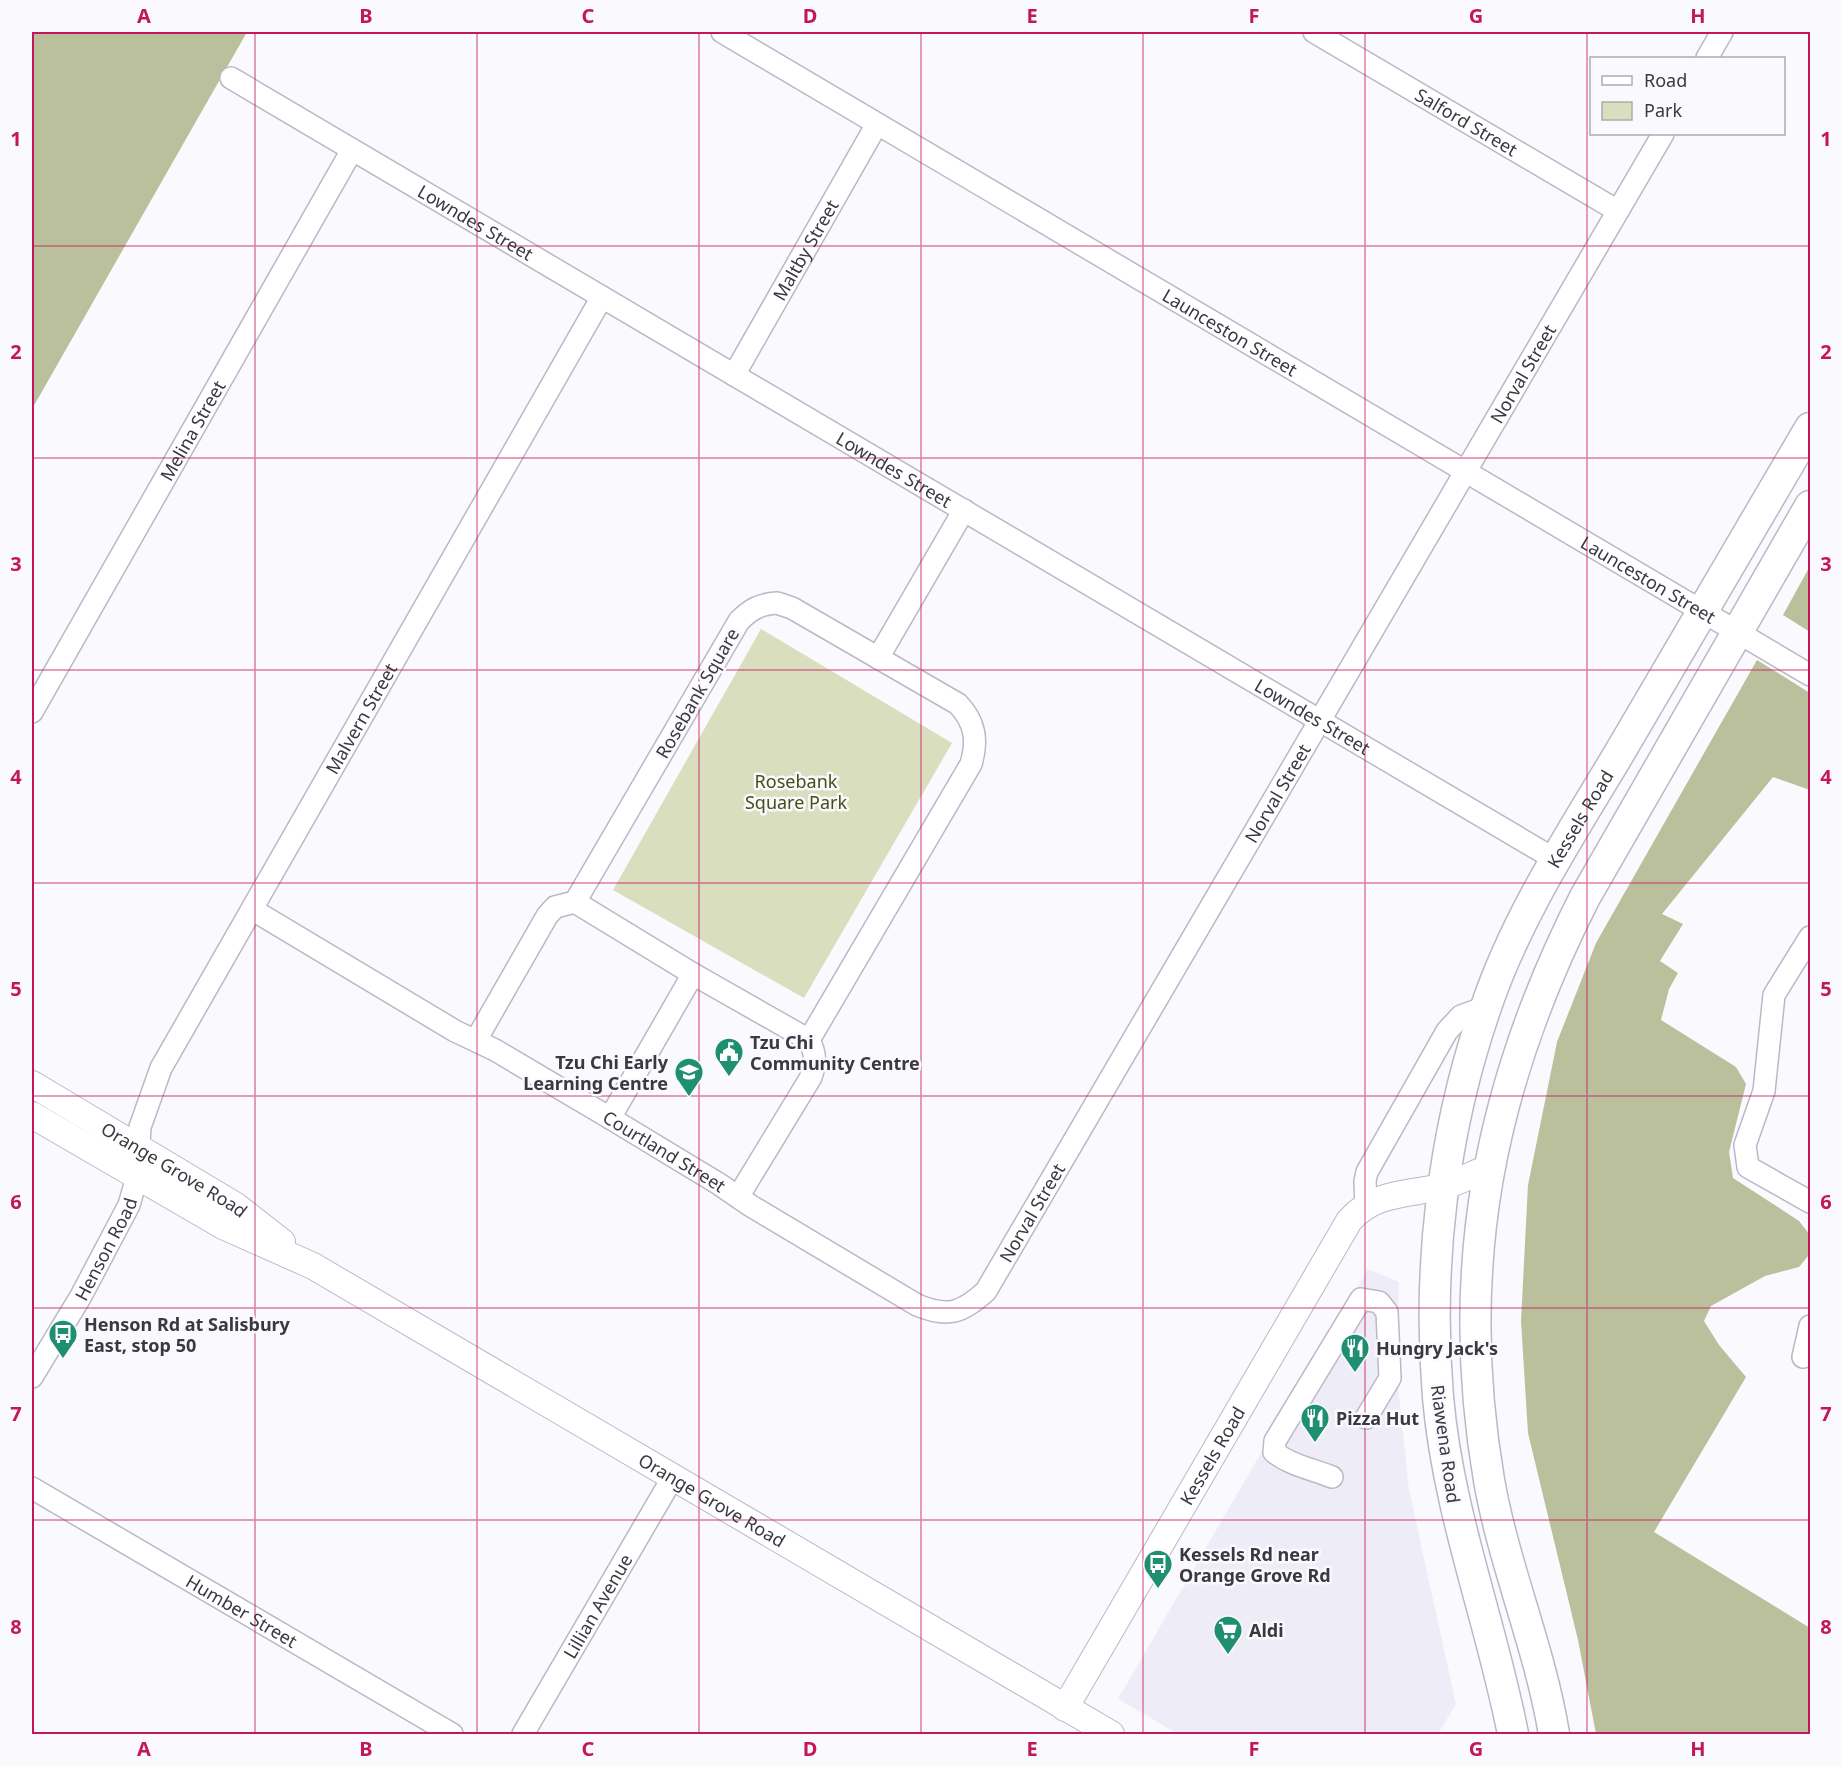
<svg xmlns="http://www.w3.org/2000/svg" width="1842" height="1766" viewBox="0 0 1842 1766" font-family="'Noto Sans',sans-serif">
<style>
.built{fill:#eeedf7}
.green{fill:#d9debf}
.forest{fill:#bac09c}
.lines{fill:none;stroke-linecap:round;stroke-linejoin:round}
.minor-casing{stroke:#bab8c9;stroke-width:24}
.major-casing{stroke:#bab8c9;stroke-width:28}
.highway-casing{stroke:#bab8c9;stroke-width:33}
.minor{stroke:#fff;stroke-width:21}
.major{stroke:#fff;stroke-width:26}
.highway{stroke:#fff;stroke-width:30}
.grid{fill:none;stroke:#c2185b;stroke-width:1.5;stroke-opacity:0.55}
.labels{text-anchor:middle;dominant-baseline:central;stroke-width:5;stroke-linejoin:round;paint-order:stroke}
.street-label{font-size:18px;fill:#3a3840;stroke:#faf9fd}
.park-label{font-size:18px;fill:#484e15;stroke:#faf9fd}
.poi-label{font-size:18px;font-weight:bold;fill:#3a3840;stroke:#faf9fd;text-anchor:start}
.neatline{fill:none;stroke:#c2185b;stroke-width:2}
.grid-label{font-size:20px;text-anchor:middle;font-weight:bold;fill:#c2185b}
</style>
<rect width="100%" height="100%" fill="#faf9fd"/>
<!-- built -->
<path class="built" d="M 1368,1269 L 1399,1282 L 1396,1368 L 1409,1490 L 1456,1704 L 1438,1734 L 1178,1734 L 1118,1699 Z"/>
<!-- green -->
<path class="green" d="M 761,629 L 952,743 L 804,998 L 613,890 Z"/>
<!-- forest -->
<path class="forest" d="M 32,32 L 247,32 L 32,409 Z
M 1810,566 L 1810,632 L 1783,615 Z
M 1757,660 L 1810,693 L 1810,790 L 1773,777 L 1662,914 L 1683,924 L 1660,961 L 1678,973 L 1669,989 L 1661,1020 L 1736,1067 L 1746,1084 L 1729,1152 L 1733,1178 L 1799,1221 L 1810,1235 L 1808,1256 L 1799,1267 L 1765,1276 L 1711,1306 L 1704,1321 L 1719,1345 L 1746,1377 L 1654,1532 L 1810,1628 L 1810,1734 L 1596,1734 L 1578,1640 L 1528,1433 L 1521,1321 L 1528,1185 L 1557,1042 L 1596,943 Z"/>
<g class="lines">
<!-- minor casing -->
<g class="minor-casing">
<g id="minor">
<path id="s1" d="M 722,32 L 1810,675"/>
<path id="s2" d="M 1314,32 L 1618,211"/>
<path d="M 1707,58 L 1722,32"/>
<path id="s3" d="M 231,78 L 1556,860"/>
<path id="s4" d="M 734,375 L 877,124"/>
<path d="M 777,603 L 792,608 L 958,704 C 975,722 978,740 971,764 L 809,1040 L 693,974 L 575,902 L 739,621 C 751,609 760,604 777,603 Z"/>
<path d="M 878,658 L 964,510"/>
<path id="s5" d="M 32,712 L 352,150"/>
<path id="s6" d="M 253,910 L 455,1031 L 495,1050 L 610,1118 L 719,1184 L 751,1206 L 917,1305 C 948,1318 962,1313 986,1291 L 1663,134"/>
<path d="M 1810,937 L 1774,995 L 1764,1091 L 1745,1145 L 1748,1167 L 1810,1202"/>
<path d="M 476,1040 L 547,916 L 555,907 L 575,902"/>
<path d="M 610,1118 L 693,974"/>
<path d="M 738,1197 L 811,1077 C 816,1063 816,1054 809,1040"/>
<path d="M 1366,1206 L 1365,1181 L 1367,1172 L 1447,1031 L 1461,1016 L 1486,1007"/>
<path d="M 1803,1357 L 1810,1326"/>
<path id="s7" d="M 32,1377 L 81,1296 L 129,1205 L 137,1177 L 140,1127 L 161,1068 L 602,297"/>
<path d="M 1332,1477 C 1312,1469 1290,1465 1274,1452 L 1275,1441 L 1361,1299 L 1379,1302 L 1387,1312 L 1390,1378 L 1366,1418"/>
<path id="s8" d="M 32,1488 L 452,1734"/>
<path id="s9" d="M 523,1734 L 673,1477"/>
</g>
</g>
<!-- major casing -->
<g class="major-casing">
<g id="major">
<path id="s10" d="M 32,1084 L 236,1206 L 282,1242"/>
<path id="s11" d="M 32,1115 L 223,1226 L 313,1266 L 1111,1734"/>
<path id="s12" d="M 1065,1708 L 1349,1221 C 1375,1191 1409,1195 1444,1186 C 1459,1182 1473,1174 1488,1168"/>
</g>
</g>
<!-- highway casing -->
<g class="highway-casing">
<g id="highway">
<path id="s13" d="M 1513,1734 C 1491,1621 1448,1513 1438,1397 C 1427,1267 1443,1130 1486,1007 C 1516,918 1569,837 1617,757 C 1682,647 1746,537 1810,428"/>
<path d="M 1554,1734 C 1540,1648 1504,1566 1489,1480 C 1453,1269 1489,1086 1585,897 L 1810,506"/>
</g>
</g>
<!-- minor -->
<use href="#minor" class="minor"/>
<!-- major -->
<use href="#major" class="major"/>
<!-- highway -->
<use href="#highway" class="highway"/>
</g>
<!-- grid -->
<path class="grid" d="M 255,32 L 255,1734M 477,32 L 477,1734M 699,32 L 699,1734M 921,32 L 921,1734M 1143,32 L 1143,1734M 1365,32 L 1365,1734M 1587,32 L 1587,1734M 32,246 L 1810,246M 32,458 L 1810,458M 32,670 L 1810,670M 32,883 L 1810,883M 32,1096 L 1810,1096M 32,1308 L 1810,1308M 32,1520 L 1810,1520"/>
<!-- icons -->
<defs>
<g id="civic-pin" transform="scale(1.5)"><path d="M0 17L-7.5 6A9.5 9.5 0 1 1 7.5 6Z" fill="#1e8f70" stroke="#faf9fd"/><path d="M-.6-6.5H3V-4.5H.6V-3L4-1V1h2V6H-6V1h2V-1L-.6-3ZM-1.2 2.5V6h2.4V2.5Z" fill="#fff"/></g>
<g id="school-pin" transform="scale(1.5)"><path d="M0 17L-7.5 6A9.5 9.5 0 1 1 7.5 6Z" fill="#1e8f70" stroke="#faf9fd"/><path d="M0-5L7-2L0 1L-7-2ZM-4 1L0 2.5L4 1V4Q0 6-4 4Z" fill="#fff"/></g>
<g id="bus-pin" transform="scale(1.5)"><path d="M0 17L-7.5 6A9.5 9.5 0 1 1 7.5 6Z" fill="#1e8f70" stroke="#faf9fd"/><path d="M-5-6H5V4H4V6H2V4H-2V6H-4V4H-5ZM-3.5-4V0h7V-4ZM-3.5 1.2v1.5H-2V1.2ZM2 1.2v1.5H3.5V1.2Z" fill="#fff"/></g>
<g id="restaurant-pin" transform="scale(1.5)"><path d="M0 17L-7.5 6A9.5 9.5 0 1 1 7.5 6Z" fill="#1e8f70" stroke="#faf9fd"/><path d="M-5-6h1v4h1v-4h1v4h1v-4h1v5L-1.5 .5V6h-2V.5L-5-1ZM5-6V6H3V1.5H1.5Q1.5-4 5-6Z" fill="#fff"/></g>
<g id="supermarket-pin" transform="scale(1.5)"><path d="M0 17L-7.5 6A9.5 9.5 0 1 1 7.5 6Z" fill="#1e8f70" stroke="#faf9fd"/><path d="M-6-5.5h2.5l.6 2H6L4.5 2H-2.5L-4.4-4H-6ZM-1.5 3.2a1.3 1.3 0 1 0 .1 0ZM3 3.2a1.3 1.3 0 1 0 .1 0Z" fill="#fff"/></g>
</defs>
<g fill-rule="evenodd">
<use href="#civic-pin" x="729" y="1052"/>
<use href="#school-pin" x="689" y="1072"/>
<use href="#bus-pin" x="63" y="1334"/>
<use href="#restaurant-pin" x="1355" y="1348"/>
<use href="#restaurant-pin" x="1315" y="1418"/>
<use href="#bus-pin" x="1158" y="1564"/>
<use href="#supermarket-pin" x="1228" y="1630"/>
</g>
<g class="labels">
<!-- street labels -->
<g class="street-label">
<text stroke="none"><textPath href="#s2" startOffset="177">Salford Street</textPath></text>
<text stroke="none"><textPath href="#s3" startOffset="284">Lowndes Street</textPath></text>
<text stroke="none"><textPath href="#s4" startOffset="144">Maltby Street</textPath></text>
<text stroke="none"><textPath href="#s1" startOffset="590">Launceston Street</textPath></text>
<text stroke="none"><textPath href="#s6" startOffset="1912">Norval Street</textPath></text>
<text stroke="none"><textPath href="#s5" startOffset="324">Melina Street</textPath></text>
<text stroke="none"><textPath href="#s3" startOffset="770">Lowndes Street</textPath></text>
<text stroke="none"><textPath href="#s1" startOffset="1076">Launceston Street</textPath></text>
<text transform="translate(697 693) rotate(-60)">Rosebank Square</text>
<text stroke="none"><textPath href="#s3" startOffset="1256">Lowndes Street</textPath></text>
<text stroke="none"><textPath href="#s7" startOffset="742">Malvern Street</textPath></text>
<text stroke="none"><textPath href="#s6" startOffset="1426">Norval Street</textPath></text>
<text stroke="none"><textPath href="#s13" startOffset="952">Kessels Road</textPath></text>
<text stroke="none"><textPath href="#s6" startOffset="477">Courtland Street</textPath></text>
<text stroke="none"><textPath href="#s10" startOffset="166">Orange Grove Road</textPath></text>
<text stroke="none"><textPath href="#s6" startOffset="940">Norval Street</textPath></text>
<text stroke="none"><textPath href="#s7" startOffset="148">Henson Road</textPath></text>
<text transform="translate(1446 1444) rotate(82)">Riawena Road</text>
<text stroke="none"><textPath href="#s12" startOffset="292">Kessels Road</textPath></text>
<text stroke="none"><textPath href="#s11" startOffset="782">Orange Grove Road</textPath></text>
<text stroke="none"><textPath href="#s9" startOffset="148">Lillian Avenue</textPath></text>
<text stroke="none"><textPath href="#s8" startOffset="243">Humber Street</textPath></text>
</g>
<!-- park labels -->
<g class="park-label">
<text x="796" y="781">Rosebank<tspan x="796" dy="21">Square Park</tspan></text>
</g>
<!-- poi labels -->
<g class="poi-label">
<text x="750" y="1042">Tzu Chi<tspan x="750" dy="21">Community Centre</tspan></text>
<text x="668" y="1062" text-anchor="end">Tzu Chi Early<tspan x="668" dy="21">Learning Centre</tspan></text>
<text x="84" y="1324">Henson Rd at Salisbury<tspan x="84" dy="21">East, stop 50</tspan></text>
<text x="1376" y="1348">Hungry Jack's</text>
<text x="1336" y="1418">Pizza Hut</text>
<text x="1179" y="1554">Kessels Rd near<tspan x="1179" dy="21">Orange Grove Rd</tspan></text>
<text x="1249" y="1630">Aldi</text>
</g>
</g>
<!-- border -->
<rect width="1842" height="1766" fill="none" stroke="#faf9fd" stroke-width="66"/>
<!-- legend -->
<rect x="1590" y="57" width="195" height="78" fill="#faf9fd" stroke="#adacb1" stroke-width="1.5"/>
<rect x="1602" y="76" width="30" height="9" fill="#ffffff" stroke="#adacb1" stroke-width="1.5"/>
<text x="1644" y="87" font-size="18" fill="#3a3840">Road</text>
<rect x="1602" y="102" width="30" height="18" fill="#d9debf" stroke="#adacb1" stroke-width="1.5"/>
<text x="1644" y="117" font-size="18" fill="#3a3840">Park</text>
<rect x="33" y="33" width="1776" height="1700" class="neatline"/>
<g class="grid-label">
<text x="144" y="23">A</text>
<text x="366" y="23">B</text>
<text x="588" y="23">C</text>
<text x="810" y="23">D</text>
<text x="1032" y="23">E</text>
<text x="1254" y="23">F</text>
<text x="1476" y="23">G</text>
<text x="1698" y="23">H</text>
<text x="16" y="146">1</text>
<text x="1826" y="146">1</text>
<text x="16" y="359">2</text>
<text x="1826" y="359">2</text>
<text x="16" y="571">3</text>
<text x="1826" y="571">3</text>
<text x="16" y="784">4</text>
<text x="1826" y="784">4</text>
<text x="16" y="996">5</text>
<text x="1826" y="996">5</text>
<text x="16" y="1209">6</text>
<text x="1826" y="1209">6</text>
<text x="16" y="1421">7</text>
<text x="1826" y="1421">7</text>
<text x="16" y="1634">8</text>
<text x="1826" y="1634">8</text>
<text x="144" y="1756">A</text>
<text x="366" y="1756">B</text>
<text x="588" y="1756">C</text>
<text x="810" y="1756">D</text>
<text x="1032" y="1756">E</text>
<text x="1254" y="1756">F</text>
<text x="1476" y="1756">G</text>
<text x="1698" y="1756">H</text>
</g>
</svg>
